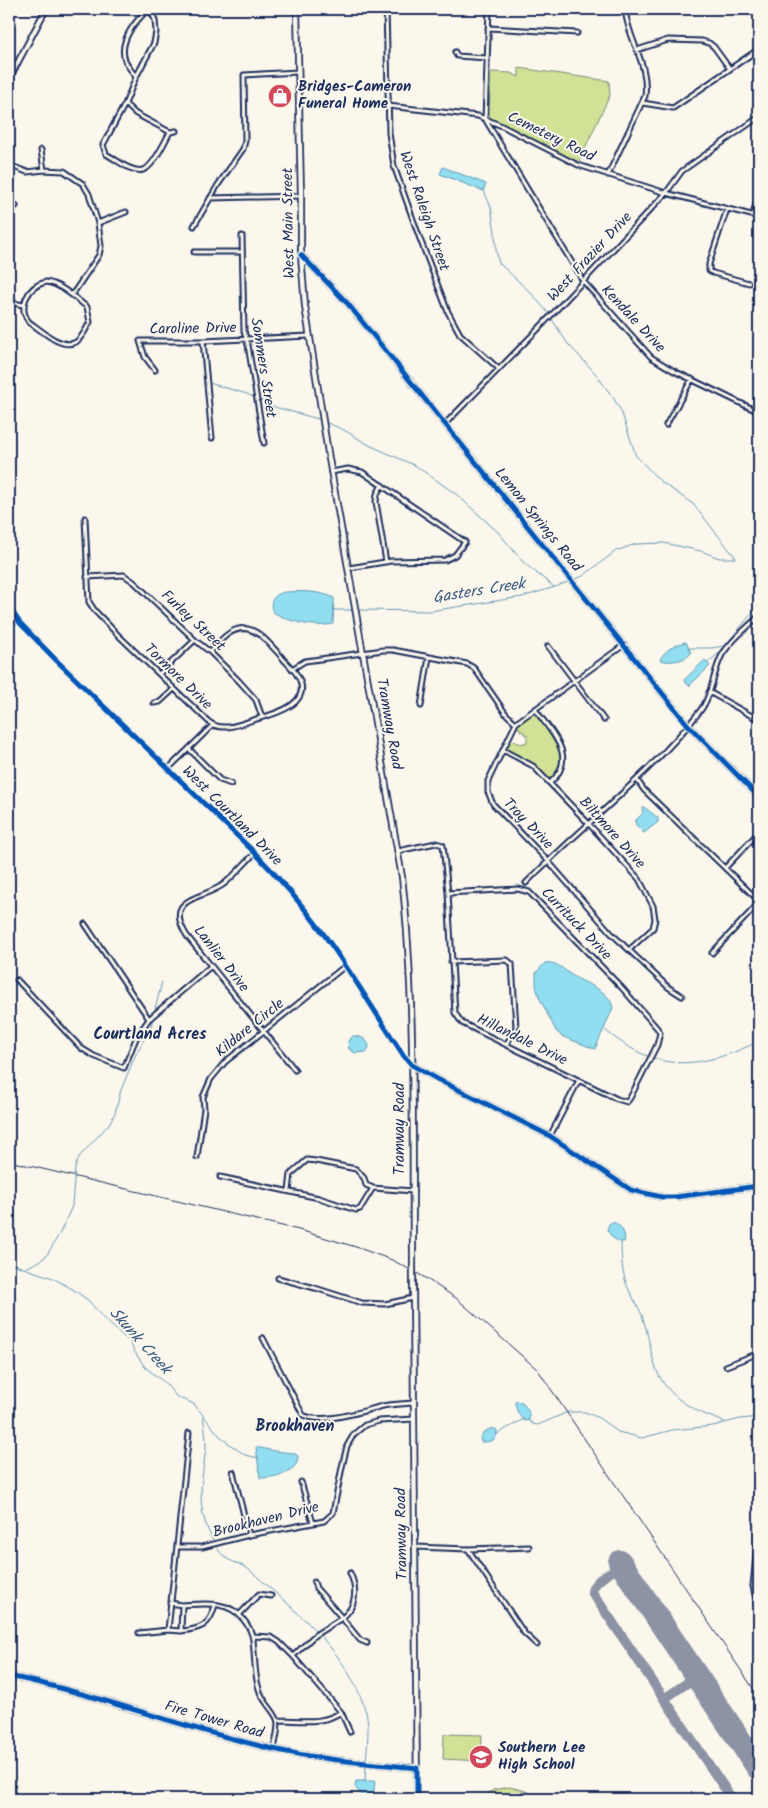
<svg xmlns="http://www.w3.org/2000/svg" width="768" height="1808" viewBox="0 0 768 1808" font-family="Kalam,sans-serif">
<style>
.green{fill:#d1e296;stroke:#76887a}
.water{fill:#91def0;stroke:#6298b6}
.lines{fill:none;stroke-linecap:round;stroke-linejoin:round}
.stream{stroke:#6298b6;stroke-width:1}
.taxiway{stroke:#8b93a5;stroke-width:10}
.runway{stroke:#8b93a5;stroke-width:24}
.minor-casing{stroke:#1b2f5e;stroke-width:7}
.tertiary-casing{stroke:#1b2f5e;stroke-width:8}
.secondary-casing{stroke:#1b2f5e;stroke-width:8}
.minor{stroke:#fbf7ec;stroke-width:3}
.tertiary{stroke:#fbf7ec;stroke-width:4}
.secondary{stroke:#fbf7ec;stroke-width:4.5}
.rail{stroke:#1b2f5e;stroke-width:1}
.secondary-bridge-casing{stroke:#1b2f5e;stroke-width:8;stroke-linecap:butt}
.secondary-bridge{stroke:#fbf7ec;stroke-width:4.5}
.cycleway-casing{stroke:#fbf7ec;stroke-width:8}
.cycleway{stroke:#0057b8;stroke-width:5}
.labels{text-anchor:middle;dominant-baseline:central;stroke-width:4;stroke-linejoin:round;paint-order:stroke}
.poi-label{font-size:15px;font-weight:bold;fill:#1b2f5e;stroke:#fbf7ec;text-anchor:start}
.street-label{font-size:15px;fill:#1b2f5e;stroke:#fbf7ec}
.water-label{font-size:16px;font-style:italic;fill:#385b82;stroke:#fbf7ec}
.neighbourhood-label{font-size:16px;font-weight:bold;fill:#1b2f5e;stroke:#fbf7ec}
</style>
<rect width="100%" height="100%" fill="#fbf7ec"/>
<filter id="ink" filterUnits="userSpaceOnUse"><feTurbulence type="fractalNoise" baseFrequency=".02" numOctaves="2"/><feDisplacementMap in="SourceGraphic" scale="10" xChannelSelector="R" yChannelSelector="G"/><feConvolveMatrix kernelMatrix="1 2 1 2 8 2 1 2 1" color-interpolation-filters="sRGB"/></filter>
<g filter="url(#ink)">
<!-- green -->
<path class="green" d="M 519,68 L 609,81 L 610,95 L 578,163 L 538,144 L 492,119 L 489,115 L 491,72 L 511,73 L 519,77 Z
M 535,712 C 545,727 570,753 558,772 C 557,775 552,778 550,780 L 528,760 L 505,749 L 509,739 L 521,744 L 527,742 L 527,735 L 520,730 L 520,728 L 515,728 L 518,724 Z
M 444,1734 L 482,1735 L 481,1761 L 443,1759 Z
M 508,1787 L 519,1789 L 528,1792 L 530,1799 L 480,1799 L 493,1790 Z"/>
<!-- water -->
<path class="water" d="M 443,167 L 486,184 L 483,191 L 440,174 Z
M 285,592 C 300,591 321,591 334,598 L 333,624 C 314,628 289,622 273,612 C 268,602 274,594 285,592 Z
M 686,642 L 691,653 C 686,661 669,663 660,660 C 664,650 676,644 686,642 Z
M 705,660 L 710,666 L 689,686 L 684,680 Z
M 644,807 L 658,818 L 658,822 L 644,833 L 636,825 L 635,821 L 643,813 L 642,809 Z
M 545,963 C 558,961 564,971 573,976 C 587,985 610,990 613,1008 L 595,1049 L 561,1036 L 556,1031 L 539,997 L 536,986 L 536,973 Z
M 353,1036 C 360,1036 368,1039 369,1047 L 367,1052 L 355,1053 L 349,1049 L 348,1041 Z
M 612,1222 C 620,1223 627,1235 624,1242 C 616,1243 611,1236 607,1230 L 609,1224 Z
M 516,1401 C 524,1402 531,1411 529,1420 L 525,1421 C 519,1417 516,1410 515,1403 Z
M 492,1428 L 497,1430 C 498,1441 490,1442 481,1442 L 480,1438 L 484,1432 Z
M 256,1447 L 275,1451 L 293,1453 L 298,1456 C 299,1473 273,1478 260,1478 Z
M 356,1781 L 375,1781 L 373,1799 L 365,1799 L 355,1787 Z"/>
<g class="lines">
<!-- stream -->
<path class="stream" d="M 483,189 L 491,207 L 495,233 L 496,250 L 499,263 L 532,294 L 549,314
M 551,318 L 568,344 L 596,374 L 614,399 L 621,411 L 636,456 L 660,481 L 693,504 L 736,558
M 209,383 L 247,394 L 253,397
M 261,400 L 267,405 L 322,420
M 325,422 L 344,430 L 369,445 L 416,466 L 456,494 L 499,533 L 523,562 L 554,587
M 333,610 L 354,610
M 358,610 L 430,611 L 522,597 L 555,587 L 583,576 L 616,551 L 636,544 L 664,543 L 701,551 L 719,558 L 735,558
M 688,648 L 711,648 L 724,646
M 707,663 L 718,654 L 759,605
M 154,1013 L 162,982
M 605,1030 C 623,1045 646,1059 670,1062 C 699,1066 734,1054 759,1041
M 621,1242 C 621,1257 622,1274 628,1288 C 632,1297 638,1305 642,1315 C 647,1330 650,1347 654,1363 C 664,1397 695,1412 725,1422
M 9,1263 L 53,1278 L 74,1290 L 89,1301 L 103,1318 L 130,1342 L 134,1351 L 145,1367 L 165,1383 L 177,1397 L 194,1404 L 218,1434 L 228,1443 L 245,1455 L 259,1458
M 26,1268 L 40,1261 L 47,1255 L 60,1233 L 72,1206 L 75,1168 L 79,1157 L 109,1124 L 115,1113 L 121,1090 L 135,1056 L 151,1027 L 153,1017
M 203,1417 C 205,1427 206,1437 206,1447 C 204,1467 199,1488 202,1508 C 203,1520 209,1533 215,1544 C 226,1566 238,1559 253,1573 C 298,1613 348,1652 366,1712 C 370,1727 367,1746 366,1762
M 528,1420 L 533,1424 L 538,1425 L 568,1412 L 585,1412 L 599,1418 L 618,1432 L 642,1438 L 672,1430 L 713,1426 L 740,1419 L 759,1417
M 497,1434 L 524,1419
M 365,1782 L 366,1766"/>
<!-- taxiway -->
<path class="taxiway" d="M 622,1565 C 612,1572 593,1580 592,1592 L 732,1799
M 664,1699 L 697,1676"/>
<!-- runway -->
<path class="runway" d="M 620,1562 L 759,1769"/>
<!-- minor casing -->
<g class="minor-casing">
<path id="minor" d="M 150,9 L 155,20 L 156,32 L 154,43 L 136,77 L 125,104 L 136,114 L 170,132 L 176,131
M 386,9 L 389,133 L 394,166 L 420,239 L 448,312 L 460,334 L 499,369
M 489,9 L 485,119 L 583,281 L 651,357 L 674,371 L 759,412
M 488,28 L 577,33
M 637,50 L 668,40 L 702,41 L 709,43 L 714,47 L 730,69
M 455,52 L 457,56 L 487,58
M 136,77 C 132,71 127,66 125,60 C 118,41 136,20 149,9
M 643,103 L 673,108 L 759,49
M 125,104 L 103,145 L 106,154 C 116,159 131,173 143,170 C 153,168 165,141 170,132
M 388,106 L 478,116 L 502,126 L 578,165 L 666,193 L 759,217
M 41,150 L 44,170
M 9,165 L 27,172 L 44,170 L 64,171 L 83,184 L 89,194 L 98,223 L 101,246 L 99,255 L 72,295
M 608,175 L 645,96 C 649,62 628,41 625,9
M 210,198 L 301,196
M 9,202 L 16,206
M 727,209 L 709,264 L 709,271 L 713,273 L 749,283
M 753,215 L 759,193
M 98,223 L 126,212
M 194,226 L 218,185 L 243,149 L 245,141 L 244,75 L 298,72
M 242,236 L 244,331 L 248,345 L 264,443
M 194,252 L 242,252
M 46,282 C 61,284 75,298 87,307 L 90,322 C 86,329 82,338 76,342 C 61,350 40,329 29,322 C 17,307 28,286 46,282 Z
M 9,302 L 23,305
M 203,341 L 212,438
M 155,370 L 145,357 L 140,341 L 203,341 L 309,336
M 445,424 L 544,323 L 666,193 L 682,171 L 759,117
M 666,425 L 692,379
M 331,472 L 348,469 L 362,472 L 465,542 L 455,555 L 445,560 L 391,561 L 349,568
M 382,485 L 377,494 L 376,502 L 386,562
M 85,518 L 89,602 L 95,611 L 118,635 L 209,722 C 221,732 239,725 253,720 C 271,715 316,705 297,675 C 293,668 285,662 280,655 C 271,646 261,632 248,629 C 231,626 220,641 210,652
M 87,577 L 124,575 L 134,582 L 195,640 L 210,652 L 239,681 L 256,700 L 262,717
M 9,607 L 20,623 L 56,660 L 255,853 C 278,877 300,902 320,929 C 350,970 376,1014 404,1056 L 412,1065
M 9,626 L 17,620
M 624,645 L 516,723 L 488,781 L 488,792 L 493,804 L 548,861 L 611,933 L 668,987 L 682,996
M 548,646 L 604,720
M 292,669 L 305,661 L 313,660 L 383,650 L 393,650 L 467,664 L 474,668 L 506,714 L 516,723
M 159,674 L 195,640
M 709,692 L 759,720
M 154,703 L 160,702 L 174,689
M 421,706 L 429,657
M 535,709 C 552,734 579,757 550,783
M 189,749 L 220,780 L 231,784
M 503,750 L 533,766 L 588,823 L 639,879 L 653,906 L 655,919 L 653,928 L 629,950
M 168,769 L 213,725
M 637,780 L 644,790 L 759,901
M 398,851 L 436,843 L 443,845 L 448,893 L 455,1013 L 462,1023 L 617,1099 L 627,1102 L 630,1098 L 657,1045 L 660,1033 L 657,1028 L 622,988 L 529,892 L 518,889 L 448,893
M 255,853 C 245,863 235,875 224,884 C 203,900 162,896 187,936 L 295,1070
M 725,868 L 759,832
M 526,883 C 583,825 650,775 700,711 C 712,696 713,672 722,655 C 731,640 747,628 759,616
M 85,924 L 149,1019
M 712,953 L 759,903
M 451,962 L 507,960 L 512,964 L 516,1027 L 506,1045
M 17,980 L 81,1048 L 94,1056 L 124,1068 L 137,1036 L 149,1019 L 211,966
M 550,1136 L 579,1080
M 197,1157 L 204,1109 L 203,1097 L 211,1079 L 225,1062 L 345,966
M 220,1177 L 319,1198 L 356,1210 L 360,1209 L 373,1188
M 289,1191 L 291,1174 L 307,1160 L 316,1161 L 356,1169 L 364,1178 L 366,1185 L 373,1188 L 413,1191
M 278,1278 L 315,1288 L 362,1303 L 385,1304 L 413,1298
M 263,1338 L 303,1415 C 322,1425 362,1411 383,1406 C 393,1404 404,1404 414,1403
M 726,1366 L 759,1353
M 233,1472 L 249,1535
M 301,1482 L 313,1523
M 759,1525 L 753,1586 L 759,1613
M 177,1547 L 202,1547 L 249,1535 L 324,1521 L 333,1513 L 342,1467 L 347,1446 L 354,1434 L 365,1425 L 379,1421 L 414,1419
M 415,1547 L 468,1549 L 529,1547
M 468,1549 L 524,1633 L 537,1645
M 350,1573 C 358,1590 356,1607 342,1618 L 360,1640 L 367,1643
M 170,1603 L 182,1605
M 239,1615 L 259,1594 L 271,1596
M 168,1630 L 181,1631 L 182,1605 C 204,1604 228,1600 243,1619 C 248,1625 252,1632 253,1640 C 255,1656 254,1674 259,1689 C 262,1701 273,1709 277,1719 C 280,1726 275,1741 274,1750
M 181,1631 C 201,1629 210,1626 215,1605
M 139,1633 L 168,1630 L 189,1433
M 253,1636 L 271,1637 L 279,1642 L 293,1656 L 341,1712
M 293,1656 L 315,1635 L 342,1618 L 316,1588 L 314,1582
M 278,1720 C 301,1720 322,1725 341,1712 L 350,1732"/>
</g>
<!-- tertiary casing -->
<g class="tertiary-casing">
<path id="tertiary" d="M 9,79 L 46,9
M 301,255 L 348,304 L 688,725 L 759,797
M 412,1065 L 437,1079 L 550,1136 L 631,1190 L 662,1197 L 675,1197 L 759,1186
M 9,1676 C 98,1694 184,1729 273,1749 C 320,1760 369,1763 417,1768"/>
</g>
<!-- secondary casing -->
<g class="secondary-casing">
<path id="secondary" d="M 297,9 L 301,196 L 301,255 L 305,306 L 328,453 L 402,877 C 416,1002 412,1129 413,1255
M 413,1287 L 417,1799"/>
</g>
<!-- minor -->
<use href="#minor" class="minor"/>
<!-- tertiary -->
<use href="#tertiary" class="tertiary"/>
<!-- secondary -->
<use href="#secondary" class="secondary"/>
<!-- rail -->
<path class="rail" d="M 9,1161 L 299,1230 L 356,1247 L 392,1260 L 422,1276 L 456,1298 L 538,1370 L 759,1697"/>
<!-- secondary-bridge casing -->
<g class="secondary-bridge-casing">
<path id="secondary-bridge" d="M 413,1255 L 413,1287"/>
</g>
<!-- secondary-bridge -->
<use href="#secondary-bridge" class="secondary-bridge"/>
<!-- cycleway casing -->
<g class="cycleway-casing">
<path id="cycleway" d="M 301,255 L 348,304 L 688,725 L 759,797
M 9,607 L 20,623 L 56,660 L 255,853 C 278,877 300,902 320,929 C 350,970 376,1014 404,1056 L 412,1065 L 437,1079 L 550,1136 L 631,1190 L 662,1197 L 675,1197 L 759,1186
M 9,1676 C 98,1694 184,1729 273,1749 C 320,1760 369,1763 417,1768 L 417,1799"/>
</g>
<!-- cycleway -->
<use href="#cycleway" class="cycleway"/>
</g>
</g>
<!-- icons -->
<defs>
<g id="shop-disc" transform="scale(1.25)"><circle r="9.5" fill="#d1495b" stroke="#fbf7ec"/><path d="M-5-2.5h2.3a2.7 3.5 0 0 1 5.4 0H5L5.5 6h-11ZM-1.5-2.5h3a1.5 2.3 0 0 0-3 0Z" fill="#fff"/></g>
<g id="school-disc" transform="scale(1.25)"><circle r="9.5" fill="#d1495b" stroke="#fbf7ec"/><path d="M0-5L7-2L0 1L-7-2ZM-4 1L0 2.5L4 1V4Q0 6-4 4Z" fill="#fff"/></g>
</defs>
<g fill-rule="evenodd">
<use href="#shop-disc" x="280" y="96"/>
<use href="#school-disc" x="481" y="1757"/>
</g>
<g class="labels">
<!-- poi labels -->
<g class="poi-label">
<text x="298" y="87">Bridges-Cameron<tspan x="298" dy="17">Funeral Home</tspan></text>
<text x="498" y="1748">Southern Lee<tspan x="498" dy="17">High School</tspan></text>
</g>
<!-- street labels -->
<g class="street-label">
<text transform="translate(551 137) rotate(26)">Cemetery Road</text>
<text transform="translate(424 211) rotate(71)">West Raleigh Street</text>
<text transform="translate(289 223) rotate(-91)">West Main Street</text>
<text transform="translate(590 257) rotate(-47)">West Frazier Drive</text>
<text transform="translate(633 319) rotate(47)">Kendale Drive</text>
<text transform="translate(193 329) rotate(-1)">Caroline Drive</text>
<text transform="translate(263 368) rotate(81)">Sommers Street</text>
<text transform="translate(538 520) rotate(51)">Lemon Springs Road</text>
<text transform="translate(193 621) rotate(43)">Furley Street</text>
<text transform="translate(178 677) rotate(44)">Tormore Drive</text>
<text transform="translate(389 724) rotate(80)">Tramway Road</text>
<text transform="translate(232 816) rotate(45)">West Courtland Drive</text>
<text transform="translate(528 824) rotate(46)">Troy Drive</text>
<text transform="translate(612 833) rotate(48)">Biltmore Drive</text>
<text transform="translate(576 924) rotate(46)">Currituck Drive</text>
<text transform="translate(221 959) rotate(52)">Lanlier Drive</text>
<text transform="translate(250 1028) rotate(-39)">Kildare Circle</text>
<text transform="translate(522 1040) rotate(26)">Hillandale Drive</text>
<text transform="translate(400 1129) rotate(-90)">Tramway Road</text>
<text transform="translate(266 1520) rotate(-14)">Brookhaven Drive</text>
<text transform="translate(402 1534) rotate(-91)">Tramway Road</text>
<text transform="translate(214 1720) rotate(16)">Fire Tower Road</text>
</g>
<!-- water labels -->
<g class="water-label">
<text transform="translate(479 591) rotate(-9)">Gasters Creek</text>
<text transform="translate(140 1341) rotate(48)">Skunk Creek</text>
</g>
<!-- neighbourhood labels -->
<g class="neighbourhood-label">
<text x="150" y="1034">Courtland Acres</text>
<text x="295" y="1426">Brookhaven</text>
</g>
</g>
<!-- margin -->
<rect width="768" height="1808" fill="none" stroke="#fbf7ec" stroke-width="30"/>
<rect x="15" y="15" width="738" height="1778" fill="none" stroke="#1b2f5e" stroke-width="2" filter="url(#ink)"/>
</svg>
